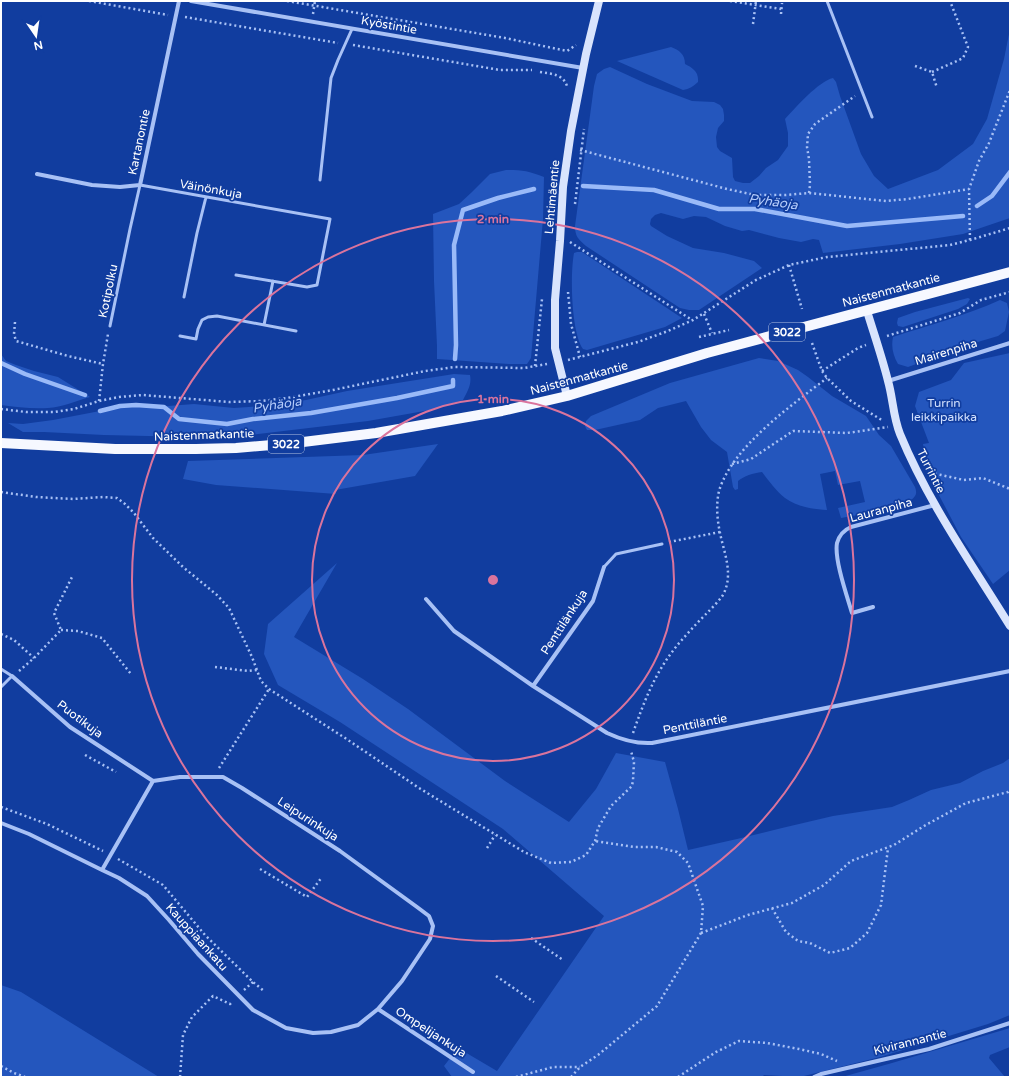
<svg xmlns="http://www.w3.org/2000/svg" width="1011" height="1078" viewBox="0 0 1011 1078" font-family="'Varela Round',sans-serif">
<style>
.green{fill:#2456bd}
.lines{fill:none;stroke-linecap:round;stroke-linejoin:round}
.stream{stroke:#9abaf8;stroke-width:4.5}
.path{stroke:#a8c1f5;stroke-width:2.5;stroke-dasharray:2 3;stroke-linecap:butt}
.lane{stroke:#a8c1f5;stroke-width:3}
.street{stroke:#a8c1f5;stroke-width:4}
.secondary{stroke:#d9e4fd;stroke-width:8}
.primary{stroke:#f6f8ff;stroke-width:10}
.ring{fill:none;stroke:#da749d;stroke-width:2}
.labels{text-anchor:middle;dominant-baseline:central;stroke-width:3.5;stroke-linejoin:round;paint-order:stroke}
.shield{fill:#113d9f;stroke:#b8c5e2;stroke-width:1}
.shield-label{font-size:11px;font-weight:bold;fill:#fff}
.street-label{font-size:12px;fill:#fff;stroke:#113d9f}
.park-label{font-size:12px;fill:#d1e0fe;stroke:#113d9f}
.water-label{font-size:13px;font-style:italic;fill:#b5ccfb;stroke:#113d9f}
.centre{fill:#da749d;stroke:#113d9f;stroke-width:2}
.ring-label{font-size:12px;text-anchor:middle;font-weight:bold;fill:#da749d;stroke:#113d9f;stroke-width:3.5;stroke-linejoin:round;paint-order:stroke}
</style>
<rect width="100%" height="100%" fill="#113d9f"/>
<!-- green -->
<path class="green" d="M 1010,29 L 1010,218 L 963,234 L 900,244 L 823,253 L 819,240 L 813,239 L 801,242 L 779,238 L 749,230 L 742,231 L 725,226 L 706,217 L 694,216 L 683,219 L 661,213 L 655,215 L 651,219 L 650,224 L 651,226 L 667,236 L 693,248 L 724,253 L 754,261 L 762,268 L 699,310 L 689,310 L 680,308 L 586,246 C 578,239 575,236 575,226 L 594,86 L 597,74 L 604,69 L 610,67 L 647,84 L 692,101 L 714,102 L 720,105 L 723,109 L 724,115 L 724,121 L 718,128 L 716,137 L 717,147 L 720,151 L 732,158 L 733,177 L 735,181 L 743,183 L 750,183 L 759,176 L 766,168 L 778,160 L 788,146 L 788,133 L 785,119 C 795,108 819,81 833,78 L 836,82 L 840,96 L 861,154 L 874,176 L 888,189 L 938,170 L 973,144 L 987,119 L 1004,59 Z
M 671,47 C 679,50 685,54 685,64 C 693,68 699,72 698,82 C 694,86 689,89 683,90 L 617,61 Z
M 506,170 C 523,170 528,171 544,177 L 543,219 L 531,358 L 527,364 L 509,364 L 437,359 L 437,346 L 434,281 L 433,214 L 459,204 L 472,192 L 490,174 Z
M 577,252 L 582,252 L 682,318 L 665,327 L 587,350 L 583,349 C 571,332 570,274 574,253 Z
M 968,298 L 970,299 L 967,304 L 958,309 L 903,327 L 898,326 L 897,323 L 898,318 L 915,312 Z
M 1000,300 L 1007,303 L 1009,312 L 1005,331 L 998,336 L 971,344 L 908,367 L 898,364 C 893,355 891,347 893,337 C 929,325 965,316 1000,300 Z
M 1010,353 L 1010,570 L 993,584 L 961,537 L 930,478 L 923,444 L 929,443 L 915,406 L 919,392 L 951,380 L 964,363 Z
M 1,354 L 6,361 L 16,365 L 34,371 L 58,377 L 90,397 C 76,401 62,407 48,408 C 32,409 16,407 1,405 Z
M 759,358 L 778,361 L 798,370 L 808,377 L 832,396 L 866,416 L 879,435 L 891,446 L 915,487 C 916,490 917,493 915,496 C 907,509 856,515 841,518 L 838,508 L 865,502 L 860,481 L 838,485 L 835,471 L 820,474 L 827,510 C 813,509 797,507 785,498 C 776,491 769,481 762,472 C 753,473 744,476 738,481 L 738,489 L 735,490 L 733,487 L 727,452 L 711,440 L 701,427 L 686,401 L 658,408 L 640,420 L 595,430 L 587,430 L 585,426 L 586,421 L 591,416 L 670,383 Z
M 454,374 L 470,375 C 472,385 467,392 463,400 L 430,410 L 368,421 L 242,436 L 192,437 L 104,435 L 44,432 L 23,432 L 8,423 L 23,424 L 53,420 L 100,411 L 120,406 L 136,405 L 168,406 L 194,404 L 234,408 L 264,406 L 306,400 L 347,391 Z
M 438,444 L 415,476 L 335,490 L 336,494 L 216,485 L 183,479 L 188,461 L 363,455 Z
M 337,563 L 294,637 L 363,679 L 408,709 L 505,781 L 569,822 L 596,789 L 616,753 L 665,762 L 678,809 L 688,850 L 737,839 L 782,828 L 833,816 L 892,807 L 909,800 L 931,790 L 960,783 L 983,771 L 1003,763 L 1010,758 L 1010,1015 L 988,1024 L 880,1057 L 800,1077 L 764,1075 L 762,1077 L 452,1077 L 444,1066 L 458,1048 L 497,1071 L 604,916 L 503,829 L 340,722 L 278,685 L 264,654 L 268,624 Z
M 1,985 L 21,992 L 159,1077 L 1,1077 Z
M 1010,1028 L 1010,1047 L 990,1055 L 989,1058 L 1005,1077 L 842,1077 L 892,1063 Z"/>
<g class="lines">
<!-- stream -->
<path class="stream" d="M 583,186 L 654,190 L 719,209 L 755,209 L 847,226 L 963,216
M 977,206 L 992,196 L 1010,172
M 455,359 L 456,345 L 454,245 L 463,210 L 498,198 L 534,189
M 1,363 L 25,374 L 85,395
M 100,411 L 120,406 L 136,405 L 164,407 L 179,419 L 227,424 L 253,419 L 311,413 L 397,398 L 453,386 L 453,380"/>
<!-- path -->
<path class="path" d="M 89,1 L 168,15
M 287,1 L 505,38 L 567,51 L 576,45
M 730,1 L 781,9
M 313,14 L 315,1
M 781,14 L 782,3
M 185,17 L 338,43
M 753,24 L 756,1
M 353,45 L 500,70 L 532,70
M 915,66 L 932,72 L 937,88
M 540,72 C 552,74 563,74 567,86
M 932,72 L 957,61 L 963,58 L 968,47 L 950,1
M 580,150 L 727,189 L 755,195 L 786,195 L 809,193 L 886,201 L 908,199 L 969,189
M 809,193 L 810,185 L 809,159 L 807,147 L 808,134 L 815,124 L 855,96
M 575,204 L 584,129
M 970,240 L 969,189 L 979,161 L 989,143 L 1010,90
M 570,242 L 692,320
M 789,265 L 802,309
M 568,292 L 571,324 L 580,357
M 704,314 L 712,333
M 15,322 L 14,334 L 16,341 L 68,356 L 103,364
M 887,336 L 960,313 L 981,300 L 1010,292
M 699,337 L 729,330
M 812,343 L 822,371 L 827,378 L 851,401 L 880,419 L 884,420
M 568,360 L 638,342 L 668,331 L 693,320 L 756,280 L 789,265 L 827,257 L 950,245 L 970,240 L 1010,228
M 535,366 L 542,299
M 822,371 L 858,348 L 866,345
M 99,401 L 103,364 L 108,334
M 1,409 L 26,412 L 54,412 L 74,409 L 99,401 L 119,397 L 143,395 L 229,402 L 261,401 L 287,398 L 333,390 L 425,371 L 455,367 L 524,368 L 547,364
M 732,464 L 751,459 L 793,431 L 847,433 L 888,427
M 930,472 L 932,473 L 964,480 L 983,478 L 1010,489
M 1,492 L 36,497 L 73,499 L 103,497 L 117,498 L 125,504 L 134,513 L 153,538 L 183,567 L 217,595 L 229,608 L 252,657 L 261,681 L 269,689 L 345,738 L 419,788 L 524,852 L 551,863 L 571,862 L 586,855 L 595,841 L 598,828 L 611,806 L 632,786 L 633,780 L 634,762 L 631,751
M 669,542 L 720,532
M 61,630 L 78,631 L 102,638 L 131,674
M 1,634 L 14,640 L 34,658
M 215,667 L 248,671 L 257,670
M 19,671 L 34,658 L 61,630 L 54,613 L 73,575
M 633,733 C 645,699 656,670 680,642 C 688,633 696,624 705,615 C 711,609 718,602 723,595 C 734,574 724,553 720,533 C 717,519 716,504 719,491 C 732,447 792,405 827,378
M 85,755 L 116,772
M 219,768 L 269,689
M 1,807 L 47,824 L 103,851
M 487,848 L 495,835
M 118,859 L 163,885 L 205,935 L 253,982 L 264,991
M 260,869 L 307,897 L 322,877
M 772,908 L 786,932 L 798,941 L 810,943 L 830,953 L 850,948 L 867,933 L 881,905 L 888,848
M 701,933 L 748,915 L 792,903 L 824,885 L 851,861 L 894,845 L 924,826 L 966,803 L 1008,792 L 1010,790
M 531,938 L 563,960
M 496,976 L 534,1002
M 244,990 L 253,982
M 1,1066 L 14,1073 L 25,1077
M 180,1077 L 183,1035 L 192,1017 L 213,996 L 230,1004 L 232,1002
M 516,1077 L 553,1067 L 580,1067
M 571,1077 L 580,1067 L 598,1055 L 657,1006 L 701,933 L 703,906 L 688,863 L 677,852 L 656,847 L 634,847 L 595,841
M 678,1077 L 716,1052 L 739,1041 L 767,1043 L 799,1049 L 821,1054 L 837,1061"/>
<!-- lane -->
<path class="lane" d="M 827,1 L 872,117
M 320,180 L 331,78 L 338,60 L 352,29
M 184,297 L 197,233 L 206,197
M 264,325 L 273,281
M 110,326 L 130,229 L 140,185 L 330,219 L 317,285 L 307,287 L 236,275
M 180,336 L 196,339 L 198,329 L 202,320 L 208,317 L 217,316 L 296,331
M 604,567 L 616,554 L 662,544
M 1,669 L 12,676 L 1,687"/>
<!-- street -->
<path class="street" d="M 191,1 L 583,68
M 37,174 L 92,185 L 120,187 L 140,185 L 179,1
M 888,381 L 1010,343
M 426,599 L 454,631 L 533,686 L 607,733 C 622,740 635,744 652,743 L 1010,671
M 873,607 L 852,613 C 847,596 834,559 837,543 C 839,536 844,530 851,527 L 935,505
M 12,676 L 70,727 L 153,781
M 533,686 L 593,601 L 604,567
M 1,823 L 29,834 L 102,870 L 119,878 L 147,896 L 169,920 L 198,954 L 253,1010 L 286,1028 L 313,1033 L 331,1032 L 358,1025 L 378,1009 L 402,981 L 430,939 L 433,926 L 429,916 L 417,907 L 340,851 L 242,788 L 223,777 L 180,777 L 153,781 L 102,870
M 378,1009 L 473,1072
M 814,1077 L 821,1074 L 929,1049 L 1010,1023"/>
<!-- secondary -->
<path class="secondary" d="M 867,311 C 874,334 882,357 888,381 C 893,398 893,417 900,434 C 928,502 971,563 1010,626
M 567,396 L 555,348 L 555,300 L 560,241 L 563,187 L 571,131 L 586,54 L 599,1"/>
<!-- primary -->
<path class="primary" d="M 1,443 L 115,449 L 196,449 L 236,448 L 295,443 L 376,433 L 502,411 L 567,396 L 707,353 L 1010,272"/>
</g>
<!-- distance rings -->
<g class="ring">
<circle cx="493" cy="580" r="181"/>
<circle cx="493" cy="580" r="361"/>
</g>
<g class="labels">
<!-- shield labels -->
<g class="shield">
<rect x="769" y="323" width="36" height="18" rx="3"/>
<rect x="268" y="435" width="36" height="18" rx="3"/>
</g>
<g class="shield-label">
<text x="787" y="332">3022</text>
<text x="286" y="444">3022</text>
</g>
<!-- street labels -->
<g class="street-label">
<text transform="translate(389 25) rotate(10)">Kyöstintie</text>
<text transform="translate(139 142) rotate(-78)">Kartanontie</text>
<text transform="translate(211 189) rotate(10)">Väinönkuja</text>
<text transform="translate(552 197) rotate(-85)">Lehtimäentie</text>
<text transform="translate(891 290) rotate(-15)">Naistenmatkantie</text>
<text transform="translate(108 291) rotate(-78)">Kotipolku</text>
<text transform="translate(946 352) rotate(-17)">Mairenpiha</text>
<text transform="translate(579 378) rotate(-15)">Naistenmatkantie</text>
<text transform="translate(204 435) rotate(-2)">Naistenmatkantie</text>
<text transform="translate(931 471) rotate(63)">Turrintie</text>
<text transform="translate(881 510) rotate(-15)">Lauranpiha</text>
<text transform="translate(564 622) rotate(-57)">Penttilänkuja</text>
<text transform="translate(80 719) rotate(37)">Puotikuja</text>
<text transform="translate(695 724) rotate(-11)">Penttiläntie</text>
<text transform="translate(308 819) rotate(33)">Leipurinkuja</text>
<text transform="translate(197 937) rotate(48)">Kauppiaankatu</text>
<text transform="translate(431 1032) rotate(33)">Ompelijankuja</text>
<text transform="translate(910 1042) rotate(-14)">Kivirannantie</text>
</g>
<!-- park labels -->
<g class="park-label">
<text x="944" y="403">Turrin<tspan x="944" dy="14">leikkipaikka</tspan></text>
</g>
<!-- water labels -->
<g class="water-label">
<text transform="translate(773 202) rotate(8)">Pyhäoja</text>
<text transform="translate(277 405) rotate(-9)">Pyhäoja</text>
</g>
</g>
<circle cx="493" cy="580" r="6" class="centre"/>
<g class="ring-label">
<text x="493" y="223">2 min</text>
<text x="493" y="403">1 min</text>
</g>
<!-- border -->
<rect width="1011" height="1078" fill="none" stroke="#ffffff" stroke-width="4"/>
<!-- north arrow -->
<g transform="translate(36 36) rotate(167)" stroke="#113d9f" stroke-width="3" paint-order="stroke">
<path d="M0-3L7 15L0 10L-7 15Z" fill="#ffffff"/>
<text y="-6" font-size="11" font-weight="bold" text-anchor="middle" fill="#ffffff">N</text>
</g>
</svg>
